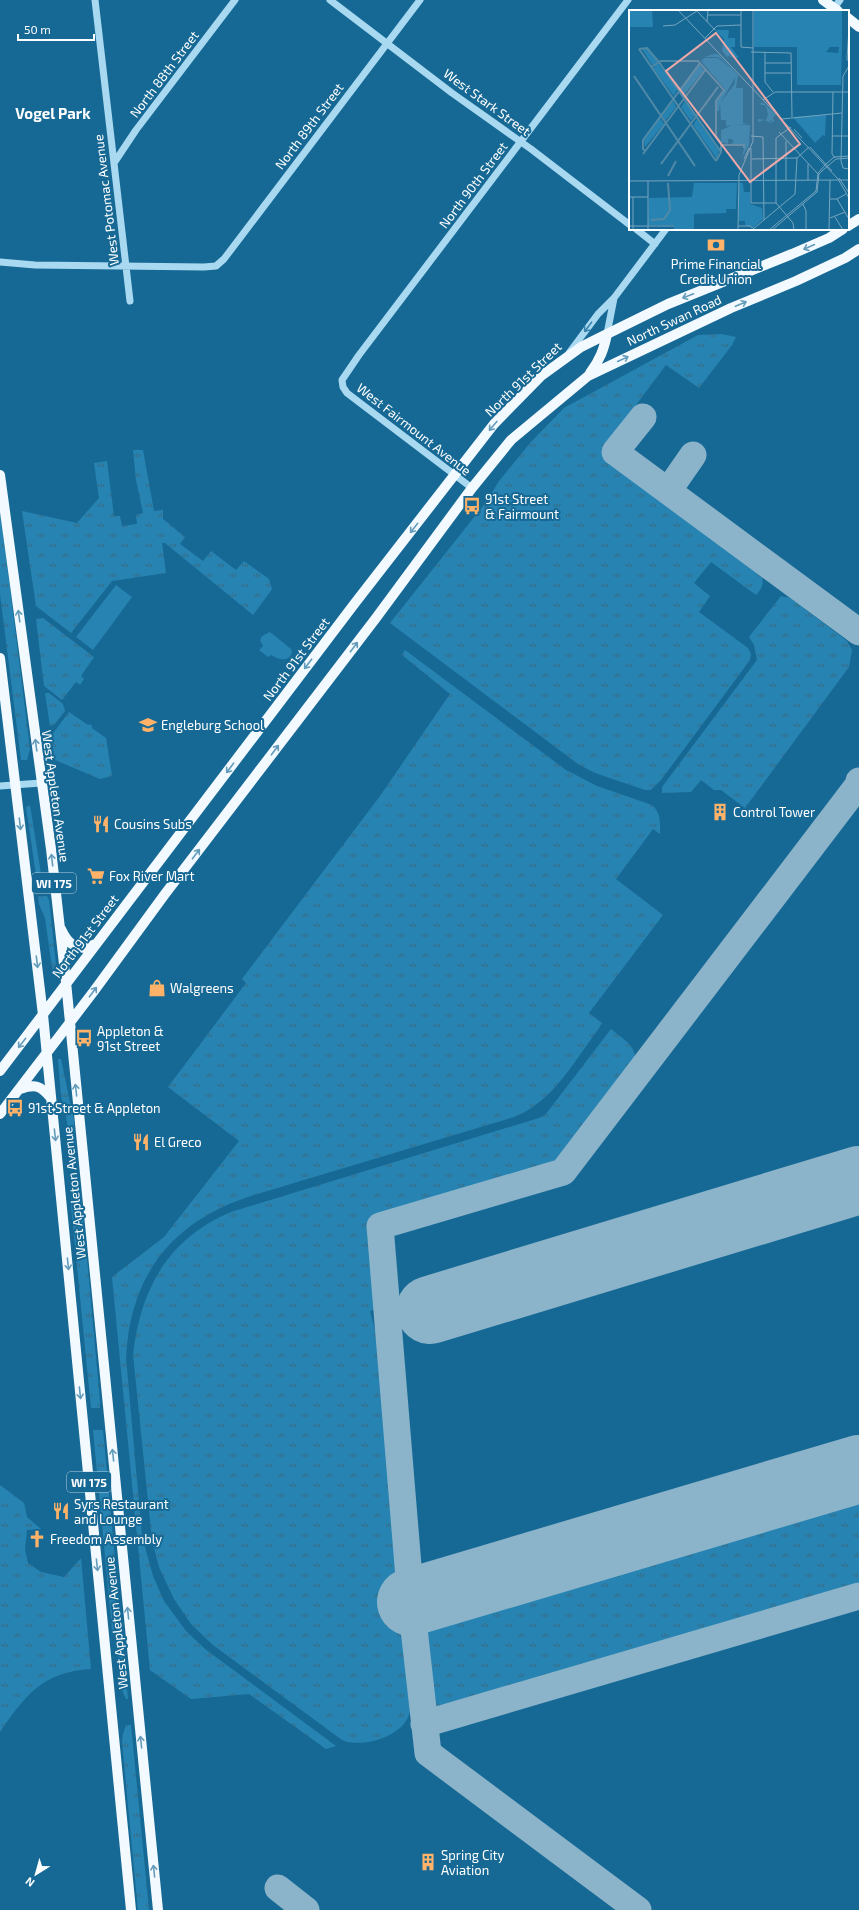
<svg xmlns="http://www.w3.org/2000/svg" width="859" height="1910" viewBox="0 0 859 1910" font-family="'Exo 2',sans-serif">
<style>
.grass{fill:url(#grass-tufts)}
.green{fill:#2783b1}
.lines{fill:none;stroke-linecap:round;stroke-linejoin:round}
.taxiway{stroke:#8bb4ca;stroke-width:27}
.runway{stroke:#8bb4ca;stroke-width:68}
.minor{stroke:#a8d9f1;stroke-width:7}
.major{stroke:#f2faff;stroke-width:10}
.oneway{stroke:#649cba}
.oneway2{stroke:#3b85ac}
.labels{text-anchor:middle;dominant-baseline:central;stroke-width:4;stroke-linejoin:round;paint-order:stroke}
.shield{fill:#176995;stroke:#b9d2df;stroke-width:1}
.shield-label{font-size:12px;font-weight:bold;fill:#fff}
.street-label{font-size:13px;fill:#fff;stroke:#176995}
.poi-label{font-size:13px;fill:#fff;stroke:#176995;text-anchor:start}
.quarter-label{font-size:15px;font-weight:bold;fill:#fff;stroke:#176995}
.inset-river{fill:none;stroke:#518aa7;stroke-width:2}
.inset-road{fill:none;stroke:#74a5bf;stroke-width:1}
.view{fill:#efa9a9;fill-opacity:0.15;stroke:#efa9a9;stroke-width:2}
.inset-edge{fill:none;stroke:#fff;stroke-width:2}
</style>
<defs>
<pattern id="grass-tufts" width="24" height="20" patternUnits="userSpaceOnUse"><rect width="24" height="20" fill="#2783b1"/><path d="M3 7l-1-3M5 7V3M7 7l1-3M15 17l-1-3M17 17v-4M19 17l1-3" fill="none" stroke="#386a84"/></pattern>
</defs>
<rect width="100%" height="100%" fill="#176995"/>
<!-- grass -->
<path class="grass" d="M 721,334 L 736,337 L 732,345 L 699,388 L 666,365 L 633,409 L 634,412 L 615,440 L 611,438 L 601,453 L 762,577 C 764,585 761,589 756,595 L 711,562 L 694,583 L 710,596 L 699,612 L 748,648 L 751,654 L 750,660 L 661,780 L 651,790 L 645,790 L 595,773 L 578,764 L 390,623 L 487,501 L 499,481 L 531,442 L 564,408 L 698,335 Z
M 133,450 L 143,450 L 154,511 L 163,510 L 163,519 L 185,537 L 180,544 L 203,561 L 211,551 L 236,570 L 244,561 L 269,579 L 272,589 L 253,615 L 165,543 L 162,543 L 166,573 L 112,581 L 71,633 L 36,606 L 22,511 L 77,523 L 99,498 L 94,463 L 107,461 L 114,516 L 120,516 L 122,526 L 137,524 L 136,515 L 143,513 L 136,480 Z
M 0,508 L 30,749 L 27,760 L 21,760 L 0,594 Z
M 781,596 L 790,598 L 847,641 L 852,650 L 849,667 L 745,808 L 721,790 L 714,790 L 701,780 L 691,792 L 662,793 L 662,787 L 757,660 L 754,645 L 749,637 Z
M 43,618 L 94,657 L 81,676 L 84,679 L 80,685 L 76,682 L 62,700 L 44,686 L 36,619 Z
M 405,650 L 566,770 L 597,786 L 652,805 C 661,813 660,822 660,834 L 653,829 L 616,879 L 663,915 L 589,1013 L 602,1023 L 599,1028 C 575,1060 553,1102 514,1117 L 254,1195 C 173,1220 130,1274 126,1358 L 142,1536 L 153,1576 L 164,1601 L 186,1631 L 205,1649 L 336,1746 L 326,1749 L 249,1694 L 191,1699 L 150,1670 L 112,1277 L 164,1237 L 239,1141 L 168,1087 L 246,983 L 242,979 L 380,796 L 450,694 L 402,655 Z
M 45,693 L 49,693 L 63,704 L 65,711 L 54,725 L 50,726 Z
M 69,712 L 88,725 L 90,724 L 92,726 L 92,728 L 106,738 L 112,776 L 100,779 L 55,760 L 51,736 Z
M 30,805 L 41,874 L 36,875 L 26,807 Z
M 38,896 L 47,896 L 49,900 L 57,974 L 53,974 L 45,918 L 39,904 Z
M 611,1029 C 619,1036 634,1044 635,1056 C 636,1072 573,1148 559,1160 C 552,1166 543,1169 534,1173 L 369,1223 L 376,1309 L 370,1311 L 381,1354 L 400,1590 L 393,1593 L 403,1625 L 410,1710 C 407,1736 363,1749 342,1740 L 213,1645 L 191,1624 L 174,1599 L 159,1567 L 152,1540 L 133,1354 C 141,1288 168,1239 231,1212 L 539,1118 L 545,1115 L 549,1110 Z
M 58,1059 L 61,1059 L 74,1121 L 76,1157 L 73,1157 L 66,1117 L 61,1096 Z
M 75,1188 L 79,1188 L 81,1193 L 100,1401 L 100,1408 L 91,1408 L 71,1206 L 71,1194 Z
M 93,1430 L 103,1430 L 128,1699 L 126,1699 L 122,1690 L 117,1649 L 112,1629 Z
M 0,1485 L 24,1503 L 27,1517 L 41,1529 L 27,1530 L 25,1550 L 28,1563 L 41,1572 L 64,1577 L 81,1558 L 91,1669 C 43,1672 26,1694 0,1732 Z
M 859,1487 L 859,1587 L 444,1713 C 432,1712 429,1704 427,1694 L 421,1631 L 426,1620 L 437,1613 Z
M 126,1725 L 131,1725 L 149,1910 L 138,1910 L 122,1742 L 123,1734 Z"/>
<!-- green -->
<path class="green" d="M 116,585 L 132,597 L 93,650 L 76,637 Z
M 270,632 L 291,649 L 292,653 C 288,663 278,659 271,655 L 268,657 L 259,650 L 263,646 L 260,640 L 262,636 Z"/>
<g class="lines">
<!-- taxiway -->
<path class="taxiway" d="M 643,417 L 615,452 L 859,632
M 668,491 L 693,455
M 424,1724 L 859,1596
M 278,1888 L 306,1910
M 638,1910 L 428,1753 L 411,1602 L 380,1226 L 563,1172 L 859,784 L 859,781"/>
<!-- runway -->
<path class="runway" d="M 430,1310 L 859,1180
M 411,1602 L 859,1469"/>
<!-- minor -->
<path class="minor" d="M 95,0 L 130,301
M 330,0 L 452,93 L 531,149 L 630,225
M 832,11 L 840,0
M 114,163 L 136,130 L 235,0
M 636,229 L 655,244
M 0,262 L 35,265 L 204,267 L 216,266 L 224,259 L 420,0
M 607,334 L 614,298
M 569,353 L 598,314 L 614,298 L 666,229
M 472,488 L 347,393 L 343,387 L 342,380 L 359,355 L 628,0
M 0,786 L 41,783"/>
<!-- major -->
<path class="major" d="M 823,0 L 838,11
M 848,18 L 859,27
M 848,226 L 859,219
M 590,373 C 600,360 604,349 607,334
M 0,475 L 51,849 L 66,982 L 158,1910
M 0,658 L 43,1015 L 131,1910
M 27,883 L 55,884
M 61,929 C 68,945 79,953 95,944
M 0,1071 L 355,603 L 494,424 L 541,376 L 581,347 L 607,334 L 668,304 L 792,254 L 829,238 L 843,229
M 20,1089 C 35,1084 40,1085 51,1098
M 0,1114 L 94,991 L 165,894 L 376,618 L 472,488 L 511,440 L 588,376 L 731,308 L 796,281 L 845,258 L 859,249"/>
</g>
<!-- one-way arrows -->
<defs><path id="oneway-shaft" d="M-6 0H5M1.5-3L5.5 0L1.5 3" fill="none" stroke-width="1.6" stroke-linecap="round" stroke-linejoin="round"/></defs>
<g class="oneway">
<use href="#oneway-shaft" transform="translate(809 247) rotate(156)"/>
<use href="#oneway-shaft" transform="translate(688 296) rotate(159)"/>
<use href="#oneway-shaft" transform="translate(741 304) rotate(-23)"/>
<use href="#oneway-shaft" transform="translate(623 359) rotate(-25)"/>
<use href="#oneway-shaft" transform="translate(493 426) rotate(130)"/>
<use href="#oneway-shaft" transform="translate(414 528) rotate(128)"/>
<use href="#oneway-shaft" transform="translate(19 616) rotate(-98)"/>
<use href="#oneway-shaft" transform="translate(354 647) rotate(-53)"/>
<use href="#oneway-shaft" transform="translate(308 664) rotate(127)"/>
<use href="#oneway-shaft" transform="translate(36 745) rotate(-98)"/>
<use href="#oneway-shaft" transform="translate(275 750) rotate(-53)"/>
<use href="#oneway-shaft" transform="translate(230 768) rotate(127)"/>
<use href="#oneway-shaft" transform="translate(20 824) rotate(83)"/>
<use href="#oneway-shaft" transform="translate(196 854) rotate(-53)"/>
<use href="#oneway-shaft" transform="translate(52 860) rotate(-97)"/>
<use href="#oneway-shaft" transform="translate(37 962) rotate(83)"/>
<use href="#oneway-shaft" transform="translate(93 992) rotate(-53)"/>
<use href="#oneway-shaft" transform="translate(22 1043) rotate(128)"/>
<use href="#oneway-shaft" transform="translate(76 1090) rotate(-96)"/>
<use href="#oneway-shaft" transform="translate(55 1135) rotate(84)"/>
<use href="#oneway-shaft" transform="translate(68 1264) rotate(84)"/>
<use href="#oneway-shaft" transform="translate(80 1393) rotate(84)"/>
<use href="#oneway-shaft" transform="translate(113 1455) rotate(-96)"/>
<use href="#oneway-shaft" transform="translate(97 1565) rotate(84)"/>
<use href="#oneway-shaft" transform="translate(128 1613) rotate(-96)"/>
<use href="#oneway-shaft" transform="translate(141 1742) rotate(-96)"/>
<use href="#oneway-shaft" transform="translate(154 1871) rotate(-96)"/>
</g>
<use class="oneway2" href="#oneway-shaft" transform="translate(588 327) rotate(127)"/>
<!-- icons -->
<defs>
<g id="bank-bare" transform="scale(1.38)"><path d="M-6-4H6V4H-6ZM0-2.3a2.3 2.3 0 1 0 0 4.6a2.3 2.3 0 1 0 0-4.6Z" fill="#ffb268" stroke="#176995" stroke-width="2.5" paint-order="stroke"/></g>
<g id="bus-bare" transform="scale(1.38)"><path d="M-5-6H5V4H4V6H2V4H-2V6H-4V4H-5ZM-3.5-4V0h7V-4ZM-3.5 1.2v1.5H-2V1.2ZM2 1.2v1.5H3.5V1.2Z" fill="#ffb268" stroke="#176995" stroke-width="2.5" paint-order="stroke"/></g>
<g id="school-bare" transform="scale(1.38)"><path d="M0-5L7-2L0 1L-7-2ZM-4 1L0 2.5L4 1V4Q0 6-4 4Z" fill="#ffb268" stroke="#176995" stroke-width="2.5" paint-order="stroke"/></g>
<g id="building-bare" transform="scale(1.38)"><path d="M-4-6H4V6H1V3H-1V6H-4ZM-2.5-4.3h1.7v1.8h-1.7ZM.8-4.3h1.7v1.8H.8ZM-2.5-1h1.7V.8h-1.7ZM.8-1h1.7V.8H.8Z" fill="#ffb268" stroke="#176995" stroke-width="2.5" paint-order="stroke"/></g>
<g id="restaurant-bare" transform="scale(1.38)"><path d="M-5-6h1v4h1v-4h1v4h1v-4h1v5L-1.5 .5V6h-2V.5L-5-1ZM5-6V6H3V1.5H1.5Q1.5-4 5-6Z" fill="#ffb268" stroke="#176995" stroke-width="2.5" paint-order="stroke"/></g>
<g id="supermarket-bare" transform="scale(1.38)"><path d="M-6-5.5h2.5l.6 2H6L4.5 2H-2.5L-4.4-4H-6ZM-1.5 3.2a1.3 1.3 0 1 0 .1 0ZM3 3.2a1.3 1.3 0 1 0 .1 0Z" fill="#ffb268" stroke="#176995" stroke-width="2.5" paint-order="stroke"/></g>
<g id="shop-bare" transform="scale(1.38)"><path d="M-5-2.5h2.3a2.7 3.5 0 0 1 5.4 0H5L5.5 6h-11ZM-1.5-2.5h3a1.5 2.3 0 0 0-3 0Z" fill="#ffb268" stroke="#176995" stroke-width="2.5" paint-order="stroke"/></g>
<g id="church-bare" transform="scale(1.38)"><path d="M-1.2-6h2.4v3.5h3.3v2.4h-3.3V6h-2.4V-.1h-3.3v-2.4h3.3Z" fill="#ffb268" stroke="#176995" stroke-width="2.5" paint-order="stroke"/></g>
</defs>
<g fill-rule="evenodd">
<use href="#bank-bare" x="716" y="245"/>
<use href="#bus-bare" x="472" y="506"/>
<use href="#school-bare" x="148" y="725"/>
<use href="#building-bare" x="720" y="812"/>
<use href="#restaurant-bare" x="101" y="824"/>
<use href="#supermarket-bare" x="96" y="876"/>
<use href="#shop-bare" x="157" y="988"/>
<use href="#bus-bare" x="84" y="1038"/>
<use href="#bus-bare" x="15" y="1108"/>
<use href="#restaurant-bare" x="141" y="1142"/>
<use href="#restaurant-bare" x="61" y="1511"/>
<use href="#church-bare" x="37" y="1539"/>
<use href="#building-bare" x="428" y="1862"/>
</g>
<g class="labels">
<!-- shield labels -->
<g class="shield">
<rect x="32" y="873" width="44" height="20" rx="3"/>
<rect x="67" y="1472" width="44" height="20" rx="3"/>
</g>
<g class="shield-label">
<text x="54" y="883">WI 175</text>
<text x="89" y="1482">WI 175</text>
</g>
<!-- street labels -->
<g class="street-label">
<text transform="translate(164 74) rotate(-53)">North 88th Street</text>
<text transform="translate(487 102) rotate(36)">West Stark Street</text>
<text transform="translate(309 126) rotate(-53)">North 89th Street</text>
<text transform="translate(473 185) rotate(-53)">North 90th Street</text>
<text transform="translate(106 200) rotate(-97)">West Potomac Avenue</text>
<text transform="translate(674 320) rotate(-25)">North Swan Road</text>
<text transform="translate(523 379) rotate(-44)">North 91st Street</text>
<text transform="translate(414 429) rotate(38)">West Fairmount Avenue</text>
<text transform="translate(296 659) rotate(-53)">North 91st Street</text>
<text transform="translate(56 796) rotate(82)">West Appleton Avenue</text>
<text transform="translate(85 936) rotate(-53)">North 91st Street</text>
<text transform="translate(74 1193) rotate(-96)">West Appleton Avenue</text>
<text transform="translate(116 1623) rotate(-96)">West Appleton Avenue</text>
</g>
<!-- poi labels -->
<g class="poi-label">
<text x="716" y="264" text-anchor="middle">Prime Financial<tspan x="716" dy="15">Credit Union</tspan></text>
<text x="485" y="499">91st Street<tspan x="485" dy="15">&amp; Fairmount</tspan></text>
<text x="161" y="725">Engleburg School</text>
<text x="733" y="812">Control Tower</text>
<text x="114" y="824">Cousins Subs</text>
<text x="109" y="876">Fox River Mart</text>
<text x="170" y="988">Walgreens</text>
<text x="97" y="1031">Appleton &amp;<tspan x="97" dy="15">91st Street</tspan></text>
<text x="28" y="1108">91st Street &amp; Appleton</text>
<text x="154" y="1142">El Greco</text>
<text x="74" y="1504">Syrs Restaurant<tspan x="74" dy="15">and Lounge</tspan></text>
<text x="50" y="1539">Freedom Assembly</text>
<text x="441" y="1855">Spring City<tspan x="441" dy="15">Aviation</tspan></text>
</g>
<!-- quarter labels -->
<g class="quarter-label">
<text x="53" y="113">Vogel Park</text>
</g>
</g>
<!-- overview -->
<g transform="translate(629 10)">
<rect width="220" height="220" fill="#176995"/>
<path d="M 86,20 L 100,20 L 99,28 L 106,28 L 106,37 L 102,37 L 110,48 L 102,47 L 101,45 L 98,47 L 93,41 L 95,29 ZM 168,37 L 201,37 L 197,42 L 209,43 L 210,37 L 213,37 L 212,75 L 168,75 ZM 13,39 L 18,39 L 29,52 L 23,55 ZM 85,44 L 89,44 L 109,65 L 107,78 L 114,78 L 114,113 L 119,114 L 97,116 L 97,110 L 92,110 L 91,93 L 105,75 L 106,71 L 106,68 L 91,93 L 90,101 L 88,101 L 88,91 L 96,79 L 72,51 L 75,48 L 89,48 L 102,58 L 91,48 L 87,47 L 75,47 ZM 29,53 L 48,79 L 45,86 L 24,58 ZM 70,54 L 75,60 L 54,86 L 51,80 ZM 44,91 L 47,97 L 36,111 L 33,105 ZM 56,91 L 66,105 L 62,111 L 52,97 ZM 134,92 L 147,105 L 144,107 L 145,112 L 140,110 L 143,114 L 136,110 L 129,112 L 129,109 L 137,110 L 139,105 L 137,96 L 130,94 ZM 31,108 L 35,114 L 16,137 L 15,130 ZM 68,109 L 90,141 L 88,149 L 64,115 ZM 104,115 L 121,115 L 120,135 L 113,147 L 116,134 L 101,134 L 105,132 L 103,129 L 99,129 L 99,134 L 92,132 L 92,120 ZM 110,173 L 114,173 L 115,182 L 121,182 L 121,194 L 133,198 L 134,209 L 124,218 L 116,215 L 116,211 L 110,211 Z" fill="#2783b1"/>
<path d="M 125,0 L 213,0 L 213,37 L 125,37 Z" fill="#2783b1"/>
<path d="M 0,0 L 23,0 L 24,17 L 0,17 ZM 197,105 L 196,126 L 194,125 L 186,133 L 164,107 ZM 65,173 L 108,173 L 107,199 L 97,199 L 97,203 L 65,204 L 65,220 L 45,220 L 45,215 L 19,215 L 20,188 L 63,187 Z" fill="#2783b1"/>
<path class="inset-river" d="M 10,39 L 18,38 L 30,52 L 67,106 L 92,142 L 87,151M 10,39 L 87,151M 22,57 L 32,51 L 69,51 L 95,80 L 87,91 L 87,126 L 92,134 L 92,142M 5,66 L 66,156M 92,135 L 115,135 L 115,138M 17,141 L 14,139 L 14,130 L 71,53M 14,144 L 77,59M 32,154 L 89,77M 39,166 L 47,151M 22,210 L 35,209 L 41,200 L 39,173"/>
<path class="inset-road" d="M 49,0 L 209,169 L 220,188M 112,0 L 112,37 L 124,38M 68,1 L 86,20M 79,5 L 112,5M 78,12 L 79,0M 34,16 L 46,15 L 68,1M 220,18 L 218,49 L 220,52M 76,28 L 88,16 L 112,15M 122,42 L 162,43 L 163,107M 136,42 L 136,72 L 144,82M 136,53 L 162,53M 220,56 L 214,66 L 212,151 L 214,158 L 220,159M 136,63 L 162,63M 204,82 L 203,144 L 206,148M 134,90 L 146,82 L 220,82M 153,109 L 213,103M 165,119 L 173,128M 150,122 L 189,164M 122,126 L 134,127 L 135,210M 203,126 L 220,126M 157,131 L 157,170M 181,137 L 203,161M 122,138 L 122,193 L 147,193M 115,149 L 120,138M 123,149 L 168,148 L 180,137M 210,168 L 220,183M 179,170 L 179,154M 0,171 L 220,170M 0,187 L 19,187M 201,189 L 208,189 L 217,184M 208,189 L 220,209M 147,193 L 147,128 L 162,117M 147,193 L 164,213 L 165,220M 174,194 L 177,201 L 177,220M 206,207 L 214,220M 201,208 L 216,202M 0,216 L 45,216M 109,216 L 121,216 L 125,219M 4,220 L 4,187M 19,220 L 19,171M 109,220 L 110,165 L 124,131 L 124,0M 123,220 L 166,184 L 168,148M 140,220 L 187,181 L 189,163 L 197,154 L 205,147 L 220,146M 143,220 L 188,182 L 190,164 L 193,161 L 207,149 L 220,148M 200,220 L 201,170"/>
<path class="view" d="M 87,23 L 171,134 L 121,172 L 37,61 Z"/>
<rect width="220" height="220" class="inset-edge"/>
</g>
<!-- north arrow -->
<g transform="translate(36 1874) rotate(217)" stroke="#176995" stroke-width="3" paint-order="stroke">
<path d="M0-3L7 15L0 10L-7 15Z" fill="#ffffff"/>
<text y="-6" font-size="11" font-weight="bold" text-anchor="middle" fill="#ffffff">N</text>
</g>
<!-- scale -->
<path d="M18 34v6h76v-6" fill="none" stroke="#ffffff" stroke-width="2"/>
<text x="24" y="34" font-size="12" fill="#ffffff" stroke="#176995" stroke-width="3" paint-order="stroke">50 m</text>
</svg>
